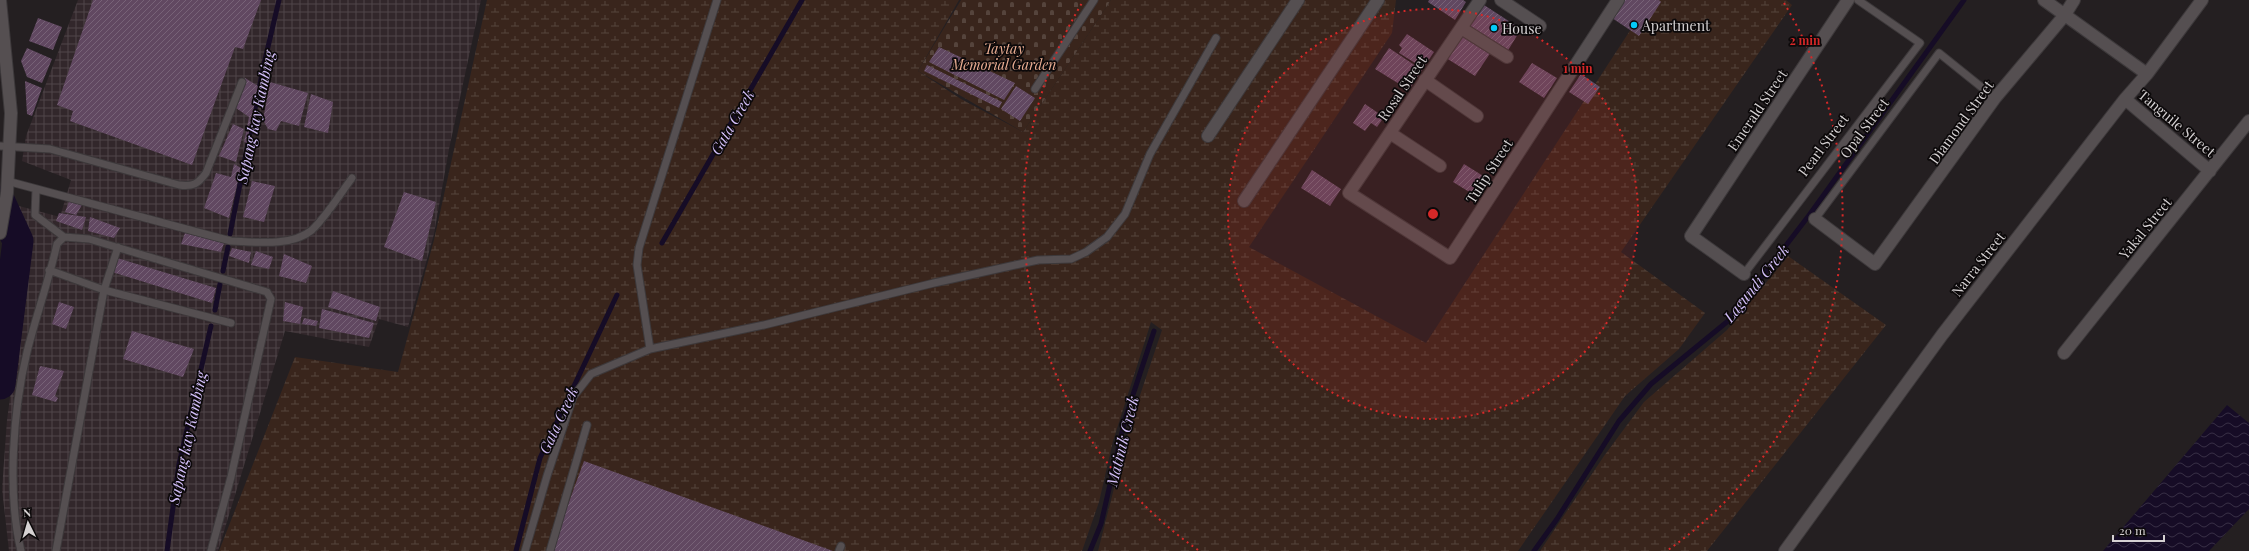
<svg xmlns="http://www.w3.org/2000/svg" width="2249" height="551" viewBox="0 0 2249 551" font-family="'Playfair Display',serif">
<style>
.industrial{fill:url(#industrial-grid)}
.wetland{fill:url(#wetland-marsh)}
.cemetery{fill:url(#cemetery-stones)}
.water{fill:url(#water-waves)}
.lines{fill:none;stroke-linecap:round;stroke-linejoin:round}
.stream{stroke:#160c26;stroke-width:5}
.river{stroke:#160c26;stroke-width:31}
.building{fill:url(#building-hatch)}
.lane-casing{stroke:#3d393b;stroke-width:9}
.street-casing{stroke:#3d393b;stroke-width:14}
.secondary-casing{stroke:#3d393b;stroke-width:14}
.lane{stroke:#554f51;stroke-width:7}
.street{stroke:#554f51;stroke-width:12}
.secondary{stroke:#554f51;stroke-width:12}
.ring{fill:none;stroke:#d62828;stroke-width:2;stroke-dasharray:2 4}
.poi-dot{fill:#03cbf9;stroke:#0c090a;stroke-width:1.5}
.labels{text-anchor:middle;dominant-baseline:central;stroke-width:3.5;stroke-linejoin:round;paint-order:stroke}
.poi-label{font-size:14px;fill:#d6d2d3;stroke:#0c090a;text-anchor:start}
.park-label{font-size:14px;font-style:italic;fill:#ebae93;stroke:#0c090a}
.street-label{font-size:14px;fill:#d6d2d3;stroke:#0c090a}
.water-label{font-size:15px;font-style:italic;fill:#d3bff9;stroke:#0c090a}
.centre{fill:#d62828;stroke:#0c090a;stroke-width:2}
.ring-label{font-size:12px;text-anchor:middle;font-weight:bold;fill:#d62828;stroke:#0c090a;stroke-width:3.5;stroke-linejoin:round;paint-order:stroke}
</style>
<defs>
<pattern id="industrial-grid" width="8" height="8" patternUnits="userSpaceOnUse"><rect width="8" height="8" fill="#32272b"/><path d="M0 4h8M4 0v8" fill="none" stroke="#4f4549"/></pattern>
<pattern id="wetland-marsh" width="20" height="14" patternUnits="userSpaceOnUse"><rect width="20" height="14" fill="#39251c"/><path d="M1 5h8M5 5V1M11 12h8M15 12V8" fill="none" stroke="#55443c"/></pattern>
<pattern id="cemetery-stones" width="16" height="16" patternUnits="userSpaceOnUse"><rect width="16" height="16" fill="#39251c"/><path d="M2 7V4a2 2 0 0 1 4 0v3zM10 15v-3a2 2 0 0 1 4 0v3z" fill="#55443c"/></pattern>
<pattern id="water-waves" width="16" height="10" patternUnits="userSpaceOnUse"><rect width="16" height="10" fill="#160c26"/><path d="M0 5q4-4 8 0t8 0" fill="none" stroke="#372e45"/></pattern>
<pattern id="building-hatch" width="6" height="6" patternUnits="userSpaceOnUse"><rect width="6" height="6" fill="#614861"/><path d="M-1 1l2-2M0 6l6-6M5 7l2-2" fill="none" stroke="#776277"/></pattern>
</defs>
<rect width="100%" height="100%" fill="#241f21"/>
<!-- industrial -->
<path class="industrial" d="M 78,0 L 481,0 L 449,149 L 434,234 L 408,327 L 379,319 L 369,347 L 285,331 L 218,551 L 9,551 L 2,489 L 7,420 L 31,243 L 17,223 L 19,206 L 60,217 L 71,180 L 22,161 L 26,136 Z"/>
<!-- wetland -->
<path class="wetland" d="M 487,0 L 959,0 L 918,71 L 961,99 L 1023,132 L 1111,0 L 1396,0 L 1392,33 L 1249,247 L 1426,343 L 1650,0 L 1786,0 L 1792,5 L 1621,252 L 1705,313 L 1679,349 L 1625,396 L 1518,551 L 1098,551 L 1131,422 L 1162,330 L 1151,322 L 1113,441 L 1099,502 L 1082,551 L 219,551 L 295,357 L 398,372 L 434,240 Z
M 1788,256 L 1886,325 L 1707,551 L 1540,551 L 1604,456 L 1644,402 L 1727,330 Z"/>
<!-- cemetery -->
<path class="cemetery" d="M 961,0 L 1111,0 L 1023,132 L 918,71 Z"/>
<!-- water -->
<path class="water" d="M 2227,405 L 2249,423 L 2249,509 L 2209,551 L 2103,551 Z"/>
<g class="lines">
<!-- stream -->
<path class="stream" d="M 230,234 L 264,64 L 279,0
M 662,243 L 802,0
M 223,271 L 228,247
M 215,310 L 220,284
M 167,551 L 179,464 L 211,326
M 516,551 L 540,458 L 617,295
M 1090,551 L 1101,524 L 1125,419 L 1154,331
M 1534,551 L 1557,519 L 1619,421 L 1651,384 L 1728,321 L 1810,214 L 1964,0"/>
<!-- river -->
<path class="river" d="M 0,202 L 18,241 L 0,384"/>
</g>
<!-- building -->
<path class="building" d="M 93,0 L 261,0 L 243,49 L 235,47 L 192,165 L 70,121 L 73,111 L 57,105 Z
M 1429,0 L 1463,0 L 1466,2 L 1455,20 L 1428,2 Z
M 1616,0 L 1659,0 L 1661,2 L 1639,36 L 1606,14 Z
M 1481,3 L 1521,29 L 1507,52 L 1467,26 Z
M 38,18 L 62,27 L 53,50 L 29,41 Z
M 1462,33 L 1491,52 L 1475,76 L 1446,58 Z
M 1407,34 L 1434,52 L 1423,68 L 1399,53 L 1402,48 L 1399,45 Z
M 939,47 L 1015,83 L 1004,100 L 929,62 Z
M 27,48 L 52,59 L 42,83 L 27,77 L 21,61 Z
M 1389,48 L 1422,70 L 1409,90 L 1375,69 Z
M 1532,63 L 1557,78 L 1544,98 L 1519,82 Z
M 927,65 L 1002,102 L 999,108 L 924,71 Z
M 1581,74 L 1600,87 L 1588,104 L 1569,92 Z
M 245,78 L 258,86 L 247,143 L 244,142 L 249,117 L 236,108 Z
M 25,81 L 42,88 L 32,116 L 27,114 Z
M 270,82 L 308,93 L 299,126 L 281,121 L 276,131 L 268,129 L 263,120 Z
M 1016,86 L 1035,98 L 1020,121 L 1001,109 Z
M 311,94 L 333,102 L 328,133 L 304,127 Z
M 1365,104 L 1384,117 L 1377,127 L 1371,123 L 1365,131 L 1353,123 Z
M 233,124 L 244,129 L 236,162 L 219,156 Z
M 234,164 L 241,168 L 229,218 L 204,208 L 216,173 L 231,177 Z
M 1464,164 L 1488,179 L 1482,189 L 1476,186 L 1471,193 L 1453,182 Z
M 1312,170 L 1341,189 L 1330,206 L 1301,188 Z
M 252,181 L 275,186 L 264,222 L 243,217 Z
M 404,192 L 436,202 L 422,261 L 384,247 Z
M 70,199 L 83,203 L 76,215 L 65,212 Z
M 59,213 L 86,217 L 82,230 L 56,221 Z
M 90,217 L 120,228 L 114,238 L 88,231 Z
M 185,233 L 224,243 L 221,252 L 181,244 Z
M 232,248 L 251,252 L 249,263 L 229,256 Z
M 256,251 L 273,257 L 269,269 L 251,265 Z
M 284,254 L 312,266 L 306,283 L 279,276 Z
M 117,258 L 216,288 L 212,303 L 112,272 Z
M 333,291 L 380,307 L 376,321 L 328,307 Z
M 59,302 L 74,307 L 66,329 L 52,324 Z
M 285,302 L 303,307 L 300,324 L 283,321 Z
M 322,309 L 374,323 L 369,338 L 319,328 Z
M 304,318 L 318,321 L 316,326 L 302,324 Z
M 132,331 L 194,349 L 183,377 L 123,359 Z
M 40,366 L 64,371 L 55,396 L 58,398 L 56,402 L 32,395 Z
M 584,461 L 833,551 L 551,551 Z"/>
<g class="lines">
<!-- lane casing -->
<g class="lane-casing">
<path id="lane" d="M 1035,89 L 1094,0
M 0,146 L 50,149 L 179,185 C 193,187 198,184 206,173 L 242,82
M 7,181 L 231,241 C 255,242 292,247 312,230 C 325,218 341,193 352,178
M 36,189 L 35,215 L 64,237 L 89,239 L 267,292 L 271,299 L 231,477 L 211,551
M 1815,219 L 1939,53 L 1995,98
M 49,270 L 104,290 L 231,323
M 1744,274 L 1920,43 L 1858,0
M 650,349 L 637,265 L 639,248 L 717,0
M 21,551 C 7,493 13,410 27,352 C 36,316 49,280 57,244 L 64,237
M 56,551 L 104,290 L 118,247
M 525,551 L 547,476 L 573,397 L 591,374 L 650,349 L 764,325 L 934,283 L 1038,260 L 1071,259 L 1086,252 L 1107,237 L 1125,214 L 1150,154 L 1216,38
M 550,551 L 587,425
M 839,551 L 841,546"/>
</g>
<!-- street casing -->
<g class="street-casing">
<path id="street" d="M 1480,0 L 1349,193 L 1450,258 L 1618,0
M 1501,0 L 1540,26
M 2044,0 L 2147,74
M 1461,28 L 1507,57
M 1425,80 L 1477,116
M 2125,99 L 2210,171
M 1390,133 L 1440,166
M 1208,136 L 1298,0
M 1244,201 L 1378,0
M 1815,219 L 1875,264 L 1995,98 L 2064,16 L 2074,0
M 1744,274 L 1691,236 L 1848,0
M 2064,353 L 2249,121
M 1785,551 L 1942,335 L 2125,99 L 2147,74 L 2202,0"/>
</g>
<!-- secondary casing -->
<g class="secondary-casing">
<path id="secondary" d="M 0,233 L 7,193 L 11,113 L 0,0"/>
</g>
<!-- lane -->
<use href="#lane" class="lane"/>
<!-- street -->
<use href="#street" class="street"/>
<!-- secondary -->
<use href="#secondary" class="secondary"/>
</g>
<!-- distance rings -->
<circle cx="1433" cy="214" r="205" fill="#d62828" fill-opacity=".12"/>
<g class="ring">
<circle cx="1433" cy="214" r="205"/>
<path d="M1198 550A410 410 0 0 1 1082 3M1784 3A410 410 0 0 1 1668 550"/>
</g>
<!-- markers -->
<g class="poi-dot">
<circle cx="1634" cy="25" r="4"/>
<circle cx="1494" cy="28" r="4"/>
</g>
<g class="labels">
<!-- poi labels -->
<g class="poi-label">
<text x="1642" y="25">Apartment</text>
<text x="1502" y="28">House</text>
</g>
<!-- park labels -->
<g class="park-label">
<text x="1004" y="48">Taytay<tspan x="1004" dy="16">Memorial Garden</tspan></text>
</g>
<!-- street labels -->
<g class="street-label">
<text transform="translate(1402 88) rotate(-56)">Rosal Street</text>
<text transform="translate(1757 110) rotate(-56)">Emerald Street</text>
<text transform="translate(1961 122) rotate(-54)">Diamond Street</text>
<text transform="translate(2177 123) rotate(40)">Tanguile Street</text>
<text transform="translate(1864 128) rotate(-53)">Opal Street</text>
<text transform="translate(1823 145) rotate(-53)">Pearl Street</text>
<text transform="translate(1489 171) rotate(-57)">Tulip Street</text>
<text transform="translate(2145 228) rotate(-51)">Yakal Street</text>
<text transform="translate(1978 264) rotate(-52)">Narra Street</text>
</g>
<!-- water labels -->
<g class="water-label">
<text transform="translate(255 117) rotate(-78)">Sapang kay Kambing</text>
<text transform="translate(732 122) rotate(-60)">Gata Creek</text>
<text transform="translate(1756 283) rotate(-51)">Lagundi Creek</text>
<text transform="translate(558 420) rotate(-65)">Gata Creek</text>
<text transform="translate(187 438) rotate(-78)">Sapang kay Kambing</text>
<text transform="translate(1122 441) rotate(-76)">Matinik Creek</text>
</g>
</g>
<circle cx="1433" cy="214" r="6" class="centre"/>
<g class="ring-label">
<text x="1805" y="45">2 min</text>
<text x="1578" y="73">1 min</text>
</g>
<!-- north arrow -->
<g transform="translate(28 523) rotate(355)" stroke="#0c090a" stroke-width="3" paint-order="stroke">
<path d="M0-3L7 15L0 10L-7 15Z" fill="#d6d2d3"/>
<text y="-6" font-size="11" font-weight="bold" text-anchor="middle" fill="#d6d2d3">N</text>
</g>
<!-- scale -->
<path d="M2113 535v6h51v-6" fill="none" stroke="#d6d2d3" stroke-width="2"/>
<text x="2119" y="535" font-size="12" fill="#d6d2d3" stroke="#0c090a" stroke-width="3" paint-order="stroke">20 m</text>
</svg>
